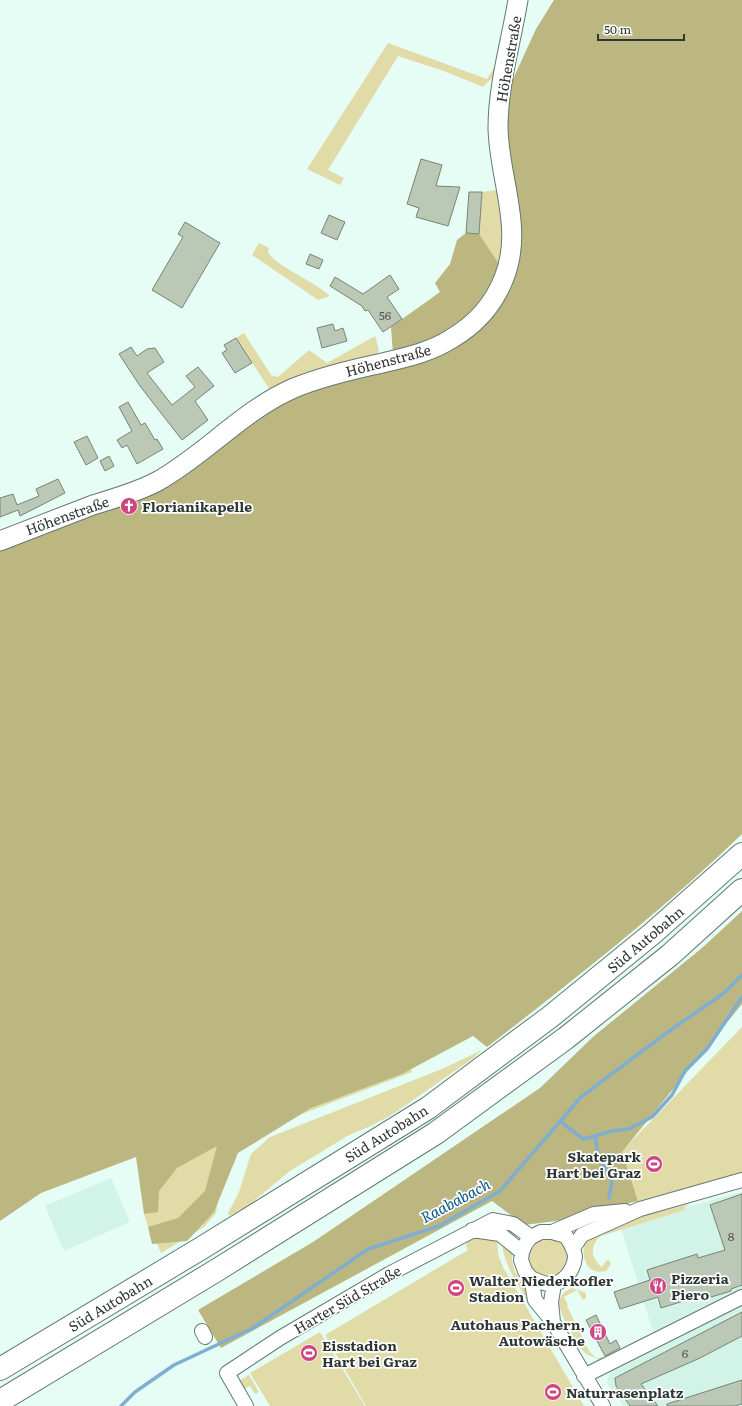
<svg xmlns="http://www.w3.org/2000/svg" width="742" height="1406" viewBox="0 0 742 1406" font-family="Literata,serif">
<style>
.built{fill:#d2f3e7}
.green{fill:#e1dba8}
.forest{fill:#bcb681}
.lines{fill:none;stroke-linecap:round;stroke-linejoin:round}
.stream{stroke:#80aed1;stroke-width:3.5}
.building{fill:#bcc8b6;stroke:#788473}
.street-casing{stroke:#637971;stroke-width:16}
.secondary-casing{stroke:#637971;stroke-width:21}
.highway-casing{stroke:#637971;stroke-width:24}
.street{stroke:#fff;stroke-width:14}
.secondary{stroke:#fff;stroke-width:19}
.highway{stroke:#fff;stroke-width:22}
.labels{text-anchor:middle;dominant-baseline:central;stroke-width:3.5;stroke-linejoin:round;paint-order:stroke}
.number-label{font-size:12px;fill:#505a54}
.street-label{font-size:14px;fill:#2c3633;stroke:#fff}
.poi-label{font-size:14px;font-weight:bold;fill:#2c3633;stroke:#fff;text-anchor:start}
.water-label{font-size:15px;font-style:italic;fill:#075885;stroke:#fff}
</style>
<rect width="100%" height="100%" fill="#e5fdf4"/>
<!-- built -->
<path class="built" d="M 111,1178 L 130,1222 L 64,1251 L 45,1206 Z
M 742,1192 L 742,1290 L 654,1335 L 620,1225 Z
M 742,1304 L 742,1406 L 624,1406 L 607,1383 L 610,1371 Z"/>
<!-- green -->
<path class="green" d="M 388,43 L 487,79 L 498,61 L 494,76 L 483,87 L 444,71 L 398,56 L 328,170 L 344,178 L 340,185 L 307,169 Z
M 504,189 L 502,268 L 479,234 L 482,192 Z
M 259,243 L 269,248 L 268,252 C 275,266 316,282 330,296 L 318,300 L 252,255 Z
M 244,333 L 271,375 L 278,377 L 309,350 L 327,363 L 375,336 L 379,350 L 376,356 L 304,373 L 270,390 L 236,338 Z
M 742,1027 L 742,1173 L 638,1201 L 621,1152 Z
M 402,1046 L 412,1072 L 281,1122 L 237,1151 L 219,1194 L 216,1213 L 204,1227 L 161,1253 L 150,1227 L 148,1227 L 144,1214 L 147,1214 L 145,1173 Z
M 482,1050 L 472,1059 L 393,1114 L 371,1126 L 349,1135 L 290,1171 L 249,1205 L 229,1216 L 228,1213 L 239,1192 L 251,1154 L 270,1137 L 442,1069 Z
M 689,1204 L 685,1207 L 684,1210 L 601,1236 C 590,1244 590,1259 602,1267 L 607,1260 L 609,1260 L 611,1264 L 606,1271 C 585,1276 580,1255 586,1239 L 621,1221 Z
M 497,1235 L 498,1254 L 503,1267 L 584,1406 L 366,1406 L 325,1335 L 468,1250 L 466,1246 L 467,1241 L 475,1236 Z
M 501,1237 L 512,1250 L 512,1261 L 515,1272 L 525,1286 L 527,1300 C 514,1278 503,1263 501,1237 Z
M 540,1237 L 561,1239 L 571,1258 L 559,1276 L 545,1278 L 533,1272 L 527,1260 L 530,1246 Z
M 572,1288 L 586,1293 L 586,1298 L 583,1300 L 577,1290 L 564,1297 L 568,1305 L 567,1306 L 589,1351 L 596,1358 L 605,1357 L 606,1358 L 641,1338 L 644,1340 L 601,1361 C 596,1357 589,1357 583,1351 C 576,1343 560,1314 559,1304 C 559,1296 566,1290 572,1288 Z
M 320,1332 L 365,1406 L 270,1406 L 250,1373 Z
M 249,1375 L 259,1392 L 255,1394 L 250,1386 L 242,1390 L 239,1385 L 240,1380 Z"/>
<!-- forest -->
<path class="forest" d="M 554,0 L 742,0 L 742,834 C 662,911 575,979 487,1047 L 473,1036 L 402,1074 L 311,1108 L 238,1153 L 214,1212 L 187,1241 L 152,1244 L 148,1227 L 178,1218 L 205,1191 L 217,1146 L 177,1168 L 159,1191 L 158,1212 L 144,1214 L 136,1157 L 41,1193 L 0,1221 L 0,545 L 118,505 L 275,399 L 396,365 L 501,299 L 508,90 L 536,29 Z
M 466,233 L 479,234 L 502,268 L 491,294 L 446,336 L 393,354 L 391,327 L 440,292 L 435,283 L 450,264 L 457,240 Z
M 742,911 L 742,1004 L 622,1152 L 638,1201 L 556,1221 L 524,1225 L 492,1201 L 221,1348 L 198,1310 L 313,1242 L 540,1088 L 594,1036 L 702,948 Z"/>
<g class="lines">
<!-- stream -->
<path class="stream" d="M 561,1122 L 583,1139 L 595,1136 L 598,1155 L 612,1181 L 609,1198
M 595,1136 L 611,1131 L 629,1129 L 652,1117 L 672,1095 L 685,1071 L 707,1049 L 742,997
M 121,1406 L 135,1392 L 174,1365 L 253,1328 L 368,1249 L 439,1226 L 500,1191 L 581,1097 L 665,1034 L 724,993 L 742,975"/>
</g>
<!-- building -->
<path class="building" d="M 421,159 L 442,165 L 436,186 L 460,187 L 448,226 L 416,217 L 419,208 L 407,204 Z
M 469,192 L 482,192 L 479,234 L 466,233 Z
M 329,215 L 345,222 L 337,240 L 321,233 Z
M 185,222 L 220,243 L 182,308 L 152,290 L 183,237 L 178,234 Z
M 310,254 L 323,260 L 319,269 L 306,264 Z
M 390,275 L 399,289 L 387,297 L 402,319 L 383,332 L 368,310 L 365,311 L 362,306 L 330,286 L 335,277 L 363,294 Z
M 333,324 L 335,331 L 343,328 L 347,341 L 322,348 L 317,328 Z
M 236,338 L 252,363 L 235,373 L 222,353 L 227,350 L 224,345 Z
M 131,347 L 137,356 L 147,349 L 155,348 L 164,362 L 147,373 L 172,405 L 195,387 L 186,376 L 198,367 L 214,386 L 195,401 L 208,420 L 182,440 L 140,386 L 119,354 Z
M 128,402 L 141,425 L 145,423 L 155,440 L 157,439 L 163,449 L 137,464 L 127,445 L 122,448 L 117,440 L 132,431 L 119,407 Z
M 87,436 L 98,458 L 86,465 L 74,442 Z
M 109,456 L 114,466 L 105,471 L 100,461 Z
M 58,479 L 65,493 L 20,516 L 18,510 L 0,517 L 0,498 L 13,494 L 17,505 L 39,496 L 36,489 Z
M 742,1194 L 742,1285 L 731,1289 L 731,1291 L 711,1297 L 709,1293 L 661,1308 L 658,1297 L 620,1309 L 614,1292 L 650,1280 L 647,1270 L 697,1254 L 698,1258 L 725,1250 L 710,1205 Z
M 742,1312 L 742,1336 L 700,1358 L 641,1384 L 658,1406 L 630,1406 L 616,1386 L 615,1378 Z
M 596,1315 L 610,1344 L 616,1340 L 620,1348 L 605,1356 L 586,1320 Z
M 742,1380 L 742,1404 L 735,1406 L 667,1406 L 667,1404 Z"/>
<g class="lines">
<!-- street casing -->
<g class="street-casing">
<path id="street" d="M 472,1230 L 500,1234 L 522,1252
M 552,1232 L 594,1214 L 625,1211
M 573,1248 L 582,1235 L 640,1209 L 742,1180
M 531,1278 C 536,1280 543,1284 549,1284 C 563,1285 574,1270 575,1257 C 575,1250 570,1243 566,1236 L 552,1232 L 541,1232 L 531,1237 L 526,1243 L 522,1252 L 521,1260 L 525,1271 L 531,1278 L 535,1300 L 553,1322 L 603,1406
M 553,1322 L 551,1302 L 554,1284
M 202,1331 L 205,1337
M 584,1376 L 742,1297
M 246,1406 L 227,1373 L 280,1338 L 389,1274 L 493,1220 L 513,1224 L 531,1237"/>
</g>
<!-- secondary casing -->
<g class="secondary-casing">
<path id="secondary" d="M 0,541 C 31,529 62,517 93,505 C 115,498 138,492 158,481 C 206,454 243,410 294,388 C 321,377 350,370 378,364 C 403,358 429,353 451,339 C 475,325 494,304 504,278 C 524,228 499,179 498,128 C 498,85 511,42 518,0"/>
</g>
<!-- highway casing -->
<g class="highway-casing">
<path id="highway" d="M 0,1369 L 200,1249 L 428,1108 L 550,1017 L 653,933 L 742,854
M 0,1401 L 217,1270 L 436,1133 L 566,1038 L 670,955 L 742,890"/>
</g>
<!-- street -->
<use href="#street" class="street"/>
<!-- secondary -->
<use href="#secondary" class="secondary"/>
<!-- highway -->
<use href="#highway" class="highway"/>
</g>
<!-- icons -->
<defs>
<g id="church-disc" transform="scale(0.9)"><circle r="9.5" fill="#ce4582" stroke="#fff"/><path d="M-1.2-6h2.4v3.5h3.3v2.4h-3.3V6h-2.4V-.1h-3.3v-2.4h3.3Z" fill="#fff"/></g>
<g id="stadium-disc" transform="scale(0.9)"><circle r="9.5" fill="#ce4582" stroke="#fff"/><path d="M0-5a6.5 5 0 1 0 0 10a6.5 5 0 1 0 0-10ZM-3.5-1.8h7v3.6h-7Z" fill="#fff"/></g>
<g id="restaurant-disc" transform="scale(0.9)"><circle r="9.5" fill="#ce4582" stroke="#fff"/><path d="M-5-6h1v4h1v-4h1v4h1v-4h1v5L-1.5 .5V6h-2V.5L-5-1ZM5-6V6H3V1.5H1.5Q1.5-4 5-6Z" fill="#fff"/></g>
<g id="building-disc" transform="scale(0.9)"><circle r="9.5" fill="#ce4582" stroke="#fff"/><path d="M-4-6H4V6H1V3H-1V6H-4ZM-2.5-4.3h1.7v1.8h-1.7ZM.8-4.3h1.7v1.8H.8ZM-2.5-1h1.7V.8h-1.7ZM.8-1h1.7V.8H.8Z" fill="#fff"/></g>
</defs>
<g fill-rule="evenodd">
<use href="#church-disc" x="129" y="506"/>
<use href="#stadium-disc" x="654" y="1164"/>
<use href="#restaurant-disc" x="658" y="1286"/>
<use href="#stadium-disc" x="456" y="1288"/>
<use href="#building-disc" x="598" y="1332"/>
<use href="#stadium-disc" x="309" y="1353"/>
<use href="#stadium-disc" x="553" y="1392"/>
</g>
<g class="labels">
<!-- number labels -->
<g class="number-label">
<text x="385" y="315">56</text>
<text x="731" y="1236">8</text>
<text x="685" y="1353">6</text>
</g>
<!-- street labels -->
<g class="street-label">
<text transform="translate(508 59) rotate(-80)">Höhenstraße</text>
<text transform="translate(388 360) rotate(-15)">Höhenstraße</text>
<text transform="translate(67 515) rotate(-20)">Höhenstraße</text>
<text transform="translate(645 939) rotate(-40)">Süd Autobahn</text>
<text transform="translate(386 1133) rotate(-32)">Süd Autobahn</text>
<text transform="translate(347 1299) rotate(-30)">Harter Süd Straße</text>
<text transform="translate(110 1303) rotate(-31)">Süd Autobahn</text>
</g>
<!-- poi labels -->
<g class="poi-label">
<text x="142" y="506">Florianikapelle</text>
<text x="641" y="1156" text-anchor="end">Skatepark<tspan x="641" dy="16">Hart bei Graz</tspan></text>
<text x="671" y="1278">Pizzeria<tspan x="671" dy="16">Piero</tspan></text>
<text x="469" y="1280">Walter Niederkofler<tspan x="469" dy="16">Stadion</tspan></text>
<text x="585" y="1324" text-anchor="end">Autohaus Pachern,<tspan x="585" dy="16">Autowäsche</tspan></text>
<text x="322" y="1345">Eisstadion<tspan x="322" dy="16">Hart bei Graz</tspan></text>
<text x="566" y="1392">Naturrasenplatz</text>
</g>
<!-- water labels -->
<g class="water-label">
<text transform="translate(455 1200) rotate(-28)">Raababach</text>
</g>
</g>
<!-- scale -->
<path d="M598 34v6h86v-6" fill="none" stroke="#2c3633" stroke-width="2"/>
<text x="604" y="34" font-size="12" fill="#2c3633" stroke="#ffffff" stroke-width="3" paint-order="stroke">50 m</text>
</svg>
